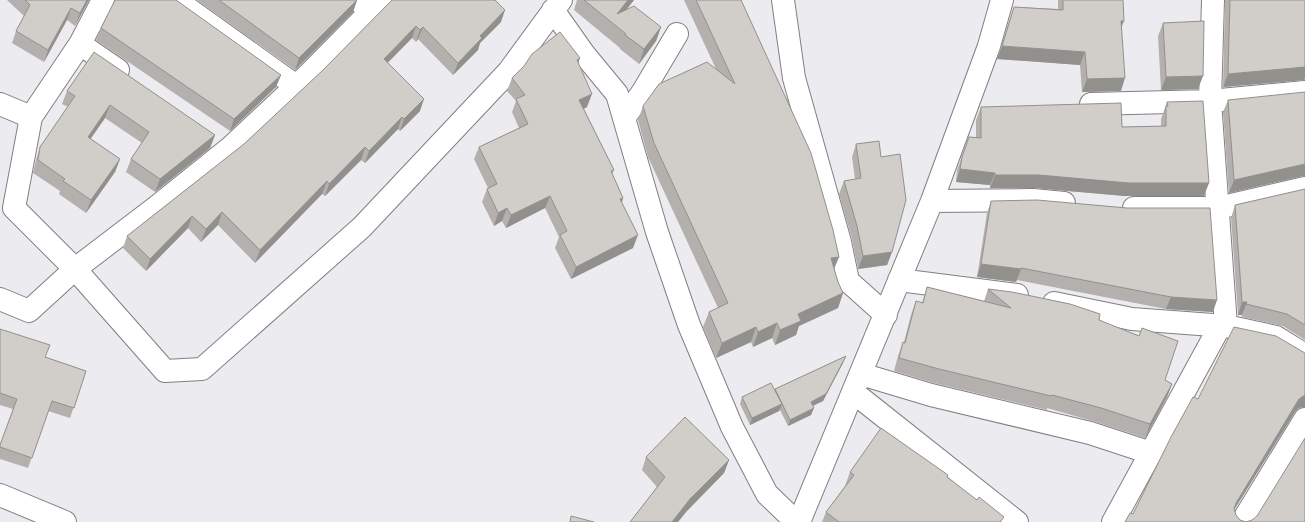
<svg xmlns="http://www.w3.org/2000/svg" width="1305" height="522" viewBox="0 0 1305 522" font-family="'Varela Round',sans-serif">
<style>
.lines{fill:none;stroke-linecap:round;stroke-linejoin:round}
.minor-casing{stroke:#817f84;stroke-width:24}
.minor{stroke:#fff;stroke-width:22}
.wall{fill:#b4b0ad}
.shaded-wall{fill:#92908d}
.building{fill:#d1cdc9;stroke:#92908d}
</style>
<rect width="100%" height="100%" fill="#ecebf0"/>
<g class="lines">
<!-- minor casing -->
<g class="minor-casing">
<path id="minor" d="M 176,0 L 296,86
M 357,0 L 372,10
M 783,0 L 794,78 L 840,242 L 848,281 L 886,315
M 1213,0 L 1210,101 L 1226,326
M 553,10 L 584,54 L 617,94 L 657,232 L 689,325 L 732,427 L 767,494 L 796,522
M 80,44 L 118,70
M 0,104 L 31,117 L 14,208 L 75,269 L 165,371 L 202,369 L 362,227 L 509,71 L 561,0
M 1091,104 L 1210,101 L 1305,92
M 31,117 L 80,44 L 103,0
M 624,118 L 642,93 L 677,34
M 932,201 L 1033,200 L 1064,203
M 1134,208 L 1218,208 L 1305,188
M 899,280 L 1017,295
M 0,299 L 29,311 L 75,269 L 155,208 L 231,147 L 310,73 L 382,0
M 1054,303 L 1132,319 L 1226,326 L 1276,337 L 1305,355
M 861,374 L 931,395 L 1090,433 L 1151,453
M 853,392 L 1017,522
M 0,495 L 65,522
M 799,522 L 932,201 L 989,46 L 1002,0
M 1113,522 L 1220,326
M 1242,522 L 1305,419"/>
</g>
<!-- minor -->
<use href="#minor" class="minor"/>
</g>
<!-- wall -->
<path class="wall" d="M 7,0 L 89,0 L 75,26 L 67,20 L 44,62 L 12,43 L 16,31 L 24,16 Z
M 197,0 L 357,0 L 353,12 L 295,70 Z
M 392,0 L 501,22 L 480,43 L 478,50 L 453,75 L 418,39 L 416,42 L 412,38 L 388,63 L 420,111 L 400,131 L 398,129 L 365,163 L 361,160 L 325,196 L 322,194 L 255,263 L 218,225 L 201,242 L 188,228 L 146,271 L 123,248 L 127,236 L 244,144 L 323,70 Z
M 577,0 L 634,0 L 627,9 L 661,27 L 656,41 L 639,64 L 620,49 L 620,48 L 574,10 Z
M 684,0 L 741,0 L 839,257 L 834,269 L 838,282 L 843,293 L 838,308 L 799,326 L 796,335 L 775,345 L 772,338 L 753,347 L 751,342 L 716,358 L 703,327 L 709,312 L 718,308 L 648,157 L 638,120 L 643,106 L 716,69 Z
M 1058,0 L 1123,0 L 1121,28 L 1121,91 L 1082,92 L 1080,65 L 997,59 L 1010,19 L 1014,7 L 1058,9 Z
M 1225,0 L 1305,0 L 1305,80 L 1223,87 Z
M 1163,23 L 1198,89 L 1161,90 L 1158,36 Z
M 101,28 L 281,75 L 276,87 L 230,131 L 96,40 Z
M 578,63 L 587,107 L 584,109 L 614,170 L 612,175 L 623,198 L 622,203 L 633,248 L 571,279 L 555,248 L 559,237 L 545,208 L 506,228 L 502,221 L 494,226 L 482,202 L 487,189 L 488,188 L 474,159 L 479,147 L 519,128 L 512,112 L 516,101 L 507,91 L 512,78 Z
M 67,91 L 215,135 L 210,148 L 155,192 L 126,172 L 131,159 L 142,143 L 105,118 L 90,139 L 120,159 L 115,172 L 86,213 L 59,194 L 60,191 L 33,173 L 36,160 L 40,147 L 68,107 L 62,104 Z
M 1228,100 L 1303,176 L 1229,193 L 1223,112 Z
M 1167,102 L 1204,196 L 1125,196 L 1034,188 L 990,188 L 990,185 L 956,182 L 957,170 L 969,137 L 976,138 L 976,120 L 981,107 L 1122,127 L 1161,126 L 1161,119 Z
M 856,144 L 892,252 L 887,265 L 858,269 L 852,239 L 839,194 L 844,181 L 855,179 L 852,157 Z
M 1305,189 L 1305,340 L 1283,326 L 1242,317 L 1242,315 L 1238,315 L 1231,218 L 1235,205 Z
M 991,201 L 1213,312 L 1166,309 L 1017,280 L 1016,282 L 977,277 L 987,213 Z
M 927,287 L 984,301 L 988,289 L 1099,320 L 1165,380 L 1172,384 L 1167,397 L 1145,438 L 1096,422 L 1047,408 L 1047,410 L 934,383 L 894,371 L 898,356 L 903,342 L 904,342 L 911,315 L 916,301 L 922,303 Z
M 0,329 L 45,357 L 86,371 L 70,418 L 48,411 L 28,468 L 0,459 L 0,445 L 13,409 L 0,405 Z
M 843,363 L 823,401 L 813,406 L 811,415 L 788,426 L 780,410 L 779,411 L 750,425 L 740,404 L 742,397 L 775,390 L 775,389 Z
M 646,457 L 729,460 L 724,473 L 686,512 L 678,522 L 630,522 L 657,487 L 642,470 Z
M 850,472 L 948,477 L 1002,522 L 822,522 L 826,512 L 845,486 Z"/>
<!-- shaded-wall -->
<path class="shaded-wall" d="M 87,0 L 89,0 L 75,26 L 80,13 Z
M 357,0 L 353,12 L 295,70 L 299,58 Z
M 628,0 L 634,0 L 614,25 L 617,14 Z
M 71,8 L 67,20 L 44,62 L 48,50 Z
M 505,10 L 501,22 L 480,43 L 478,50 L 453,75 L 458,63 L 480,36 Z
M 1121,21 L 1124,21 L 1119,34 Z
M 416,26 L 412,38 L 379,71 L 384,59 Z
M 423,27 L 418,39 L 416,42 L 420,30 Z
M 661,27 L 656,41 L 639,64 L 644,49 Z
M 1002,46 L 1085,52 L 1080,65 L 997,59 Z
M 580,58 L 576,70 L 577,60 Z
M 1305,67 L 1305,77 L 1304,80 L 1223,87 L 1228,74 Z
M 281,75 L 276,87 L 230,131 L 234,119 Z
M 1203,76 L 1198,89 L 1161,90 L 1166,77 Z
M 1125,78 L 1121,91 L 1082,92 L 1087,79 Z
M 592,94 L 587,107 L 575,113 L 579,100 Z
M 424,99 L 420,111 L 400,131 L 404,119 Z
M 110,105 L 105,118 L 83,150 L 88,137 Z
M 402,117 L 398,129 L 365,163 L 369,151 Z
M 215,135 L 210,148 L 155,192 L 160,179 Z
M 365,147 L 361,160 L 325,196 L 329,184 Z
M 120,159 L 115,172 L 86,213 L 91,200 Z
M 1305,164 L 1305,176 L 1303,176 L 1229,193 L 1234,180 Z
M 960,169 L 995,173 L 990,185 L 956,182 Z
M 995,175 L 1039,175 L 1209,183 L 1204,196 L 1125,196 L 1034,188 L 990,188 Z
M 327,181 L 322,194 L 255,263 L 260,250 Z
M 550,196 L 545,208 L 506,228 L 511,215 Z
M 623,198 L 619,211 L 620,199 Z
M 507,208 L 502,221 L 494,226 L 498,213 Z
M 222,212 L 218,225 L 201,242 L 206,229 Z
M 192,216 L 188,228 L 146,271 L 150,259 Z
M 638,235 L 633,248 L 571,279 L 576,267 Z
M 892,252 L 887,265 L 858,269 L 863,256 Z
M 839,257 L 833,271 L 831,258 Z
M 981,264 L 1021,269 L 1016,282 L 977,277 Z
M 843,293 L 838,308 L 799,326 L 796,335 L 775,345 L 780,330 L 798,314 Z
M 1171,297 L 1217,300 L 1213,312 L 1166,309 Z
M 1242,302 L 1247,302 L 1242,315 L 1238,315 Z
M 777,323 L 772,338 L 753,347 L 758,332 Z
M 756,327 L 751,342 L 716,358 L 722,343 Z
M 846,356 L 843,363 L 823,401 L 808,408 L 811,402 Z
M 1172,384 L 1167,397 L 1145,438 L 1150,424 Z
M 1304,395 L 1305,395 L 1305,407 L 1299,408 L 1295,412 L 1231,515 L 1236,503 L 1299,399 Z
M 782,404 L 779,411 L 750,425 L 752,418 Z
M 814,408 L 811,415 L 788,426 L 790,420 Z
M 729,460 L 724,473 L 686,512 L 678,522 L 672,522 L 690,499 Z"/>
<!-- building -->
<path class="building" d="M 25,0 L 87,0 L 80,13 L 71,8 L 48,50 L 16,31 L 30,5 Z
M 115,0 L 176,0 L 281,75 L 234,119 L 101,28 Z
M 219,0 L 357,0 L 299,58 Z
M 392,0 L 495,0 L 505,10 L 480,36 L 482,38 L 458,63 L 423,27 L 420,30 L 416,26 L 384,59 L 424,99 L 404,119 L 402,117 L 369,151 L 365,147 L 329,184 L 327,181 L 260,250 L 222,212 L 206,229 L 192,216 L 150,259 L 127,236 L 244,144 L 323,70 Z
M 584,0 L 628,0 L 617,14 L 634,6 L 661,27 L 644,49 L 625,35 L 626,34 Z
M 696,0 L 741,0 L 811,153 L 833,230 L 839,257 L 831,258 L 838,282 L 843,293 L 798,314 L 801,321 L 780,330 L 777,323 L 758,332 L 756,327 L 722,343 L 709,312 L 728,303 L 654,143 L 643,106 L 659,84 L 707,62 L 735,84 Z
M 1063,0 L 1123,0 L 1124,21 L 1121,21 L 1125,78 L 1087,79 L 1085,52 L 1002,46 L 1014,7 L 1063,10 Z
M 1230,0 L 1305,0 L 1305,67 L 1228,74 Z
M 1204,21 L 1203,76 L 1166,77 L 1163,23 Z
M 560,32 L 580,58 L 577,60 L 592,94 L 579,100 L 614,170 L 611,171 L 623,198 L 620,199 L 638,235 L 576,267 L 560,235 L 567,231 L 550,196 L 511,215 L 507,208 L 498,213 L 487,189 L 497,184 L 479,147 L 528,124 L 516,99 L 525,95 L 512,78 L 524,66 L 532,54 Z
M 94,52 L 215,135 L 160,179 L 131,159 L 149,132 L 110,105 L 88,137 L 120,159 L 91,200 L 63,181 L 65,179 L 38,160 L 40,147 L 75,96 L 67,91 Z
M 1305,92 L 1305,164 L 1234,180 L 1228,100 Z
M 1203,101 L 1209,183 L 1129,183 L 1039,175 L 995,175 L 995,173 L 960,169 L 962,157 L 969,137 L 981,138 L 981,107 L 1121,103 L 1122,127 L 1166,126 L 1166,106 L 1168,106 L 1167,102 Z
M 879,141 L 881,157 L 900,154 L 906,200 L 892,252 L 863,256 L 857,226 L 844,181 L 861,178 L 856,144 Z
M 1305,189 L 1305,325 L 1287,314 L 1246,304 L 1247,302 L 1242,302 L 1235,205 Z
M 1037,200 L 1127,208 L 1210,208 L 1217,300 L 1171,297 L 1021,268 L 1021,269 L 981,264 L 991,201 Z
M 927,287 L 1011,308 L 988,289 L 1012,292 L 1070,304 L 1100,314 L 1099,320 L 1139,336 L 1142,328 L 1178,341 L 1165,380 L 1172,384 L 1150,424 L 1101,408 L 1052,395 L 1051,396 L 939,369 L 899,358 L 903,342 L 905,343 L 916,301 L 923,303 Z
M 1234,327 L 1276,336 L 1305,353 L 1305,395 L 1299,399 L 1236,503 L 1234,509 L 1236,515 L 1240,520 L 1246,522 L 1252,520 L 1257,516 L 1305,438 L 1305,522 L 1125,522 L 1130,513 L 1133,514 L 1171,437 L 1193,397 L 1198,399 Z
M 0,329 L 50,345 L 45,357 L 86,371 L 74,408 L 52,401 L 32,458 L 0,447 L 0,445 L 17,399 L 0,393 Z
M 846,356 L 826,394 L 811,402 L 814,408 L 790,420 L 775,389 Z
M 771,383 L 782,404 L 752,418 L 742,397 Z
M 685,417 L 729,460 L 690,499 L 672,522 L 630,522 L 665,477 L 646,457 Z
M 881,428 L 948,475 L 947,477 L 977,500 L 979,497 L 1004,517 L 1000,522 L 839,522 L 826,512 L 854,475 L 850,472 Z
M 571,516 L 594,522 L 570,522 Z"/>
</svg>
